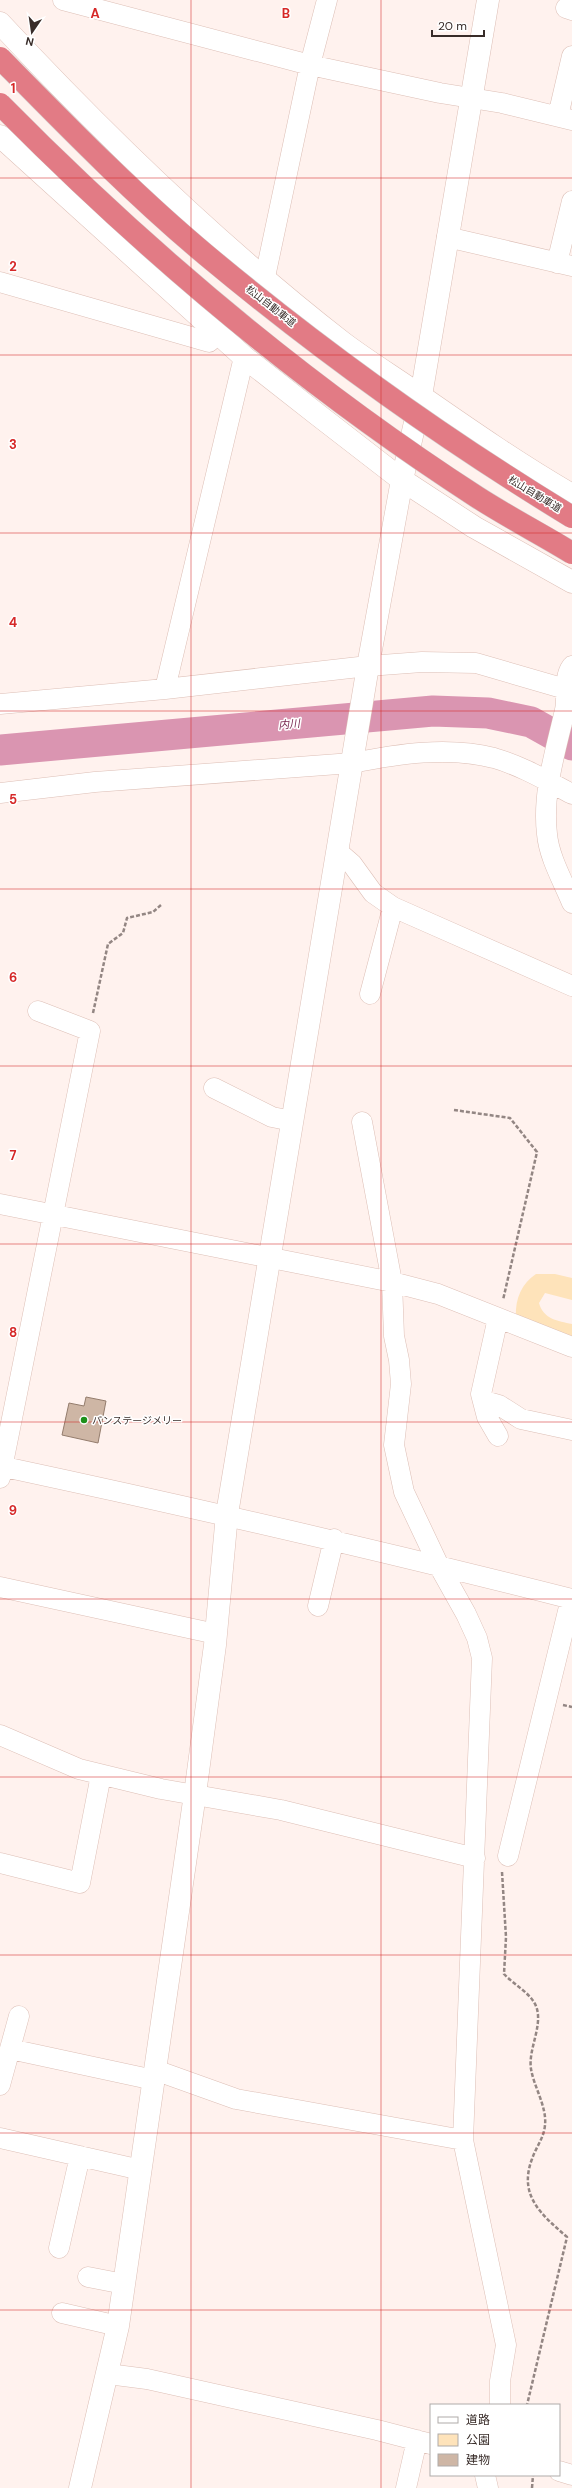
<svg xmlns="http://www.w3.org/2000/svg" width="572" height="2488" viewBox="0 0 572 2488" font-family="'DM Sans','Noto Sans JP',sans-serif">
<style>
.green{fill:#fee3ba}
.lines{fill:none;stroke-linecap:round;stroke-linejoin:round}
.river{stroke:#da95b1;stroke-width:31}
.building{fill:#ceb6a5;stroke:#947d6d}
.minor-casing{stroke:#ddbfb6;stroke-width:21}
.tertiary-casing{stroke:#ddbfb6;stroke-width:23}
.path{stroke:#938683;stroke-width:2.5;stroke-dasharray:4 2;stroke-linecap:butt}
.minor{stroke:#fff;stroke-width:20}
.tertiary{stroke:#fff;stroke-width:22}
.motorway-bridge-casing{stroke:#d3d1d0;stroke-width:23;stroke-linecap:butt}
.motorway-bridge{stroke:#e27b85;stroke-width:22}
.grid{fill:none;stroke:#d62828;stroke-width:1;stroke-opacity:0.55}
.poi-dot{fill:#1c901a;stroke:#fff;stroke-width:1.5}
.labels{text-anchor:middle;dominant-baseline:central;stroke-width:3;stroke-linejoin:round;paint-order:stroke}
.street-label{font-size:10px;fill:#382c29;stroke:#fff}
.poi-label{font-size:10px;fill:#382c29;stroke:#fff;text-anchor:start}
.water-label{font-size:11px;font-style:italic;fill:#7a2a51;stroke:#fff}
.grid-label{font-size:13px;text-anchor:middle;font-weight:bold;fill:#d62828;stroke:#fff;stroke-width:3;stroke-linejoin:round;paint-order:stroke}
</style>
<rect width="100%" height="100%" fill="#fff2ee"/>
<!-- green -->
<path class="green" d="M 536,1274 L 555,1274 L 572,1278 L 572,1300 L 545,1293 L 539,1303 C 543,1319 558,1321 572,1324 L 572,1340 L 516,1316 C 515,1299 522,1283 536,1274 Z"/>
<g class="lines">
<!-- river -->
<path class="river" d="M 0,750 L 433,711 L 488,713 L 531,722 L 572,745"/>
</g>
<!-- building -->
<path class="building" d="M 86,1397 L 106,1401 L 98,1443 L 62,1435 L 69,1403 L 84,1406 Z"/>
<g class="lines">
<!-- minor casing -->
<g class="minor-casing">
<path id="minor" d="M 63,0 L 310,65 L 440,93 L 502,103 L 572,120
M 566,8 L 572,10
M 558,116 L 572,56
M 447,237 L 572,266
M 557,263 L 572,201
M 265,277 L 310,65 L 327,0
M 0,282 L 209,342 L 218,333
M 572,666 C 563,678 568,695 565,710 C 556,750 542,792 547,834 C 549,857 563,881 572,903
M 165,689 L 368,666 L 422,662 L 476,663 L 572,691
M 0,704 L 165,689 L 244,357
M 0,793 L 95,782 L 352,763 C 398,754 448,746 494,758 C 522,766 547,781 572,794
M 337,851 L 352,864 L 373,893 L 393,907 L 572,986
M 370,994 L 393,907
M 214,1088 L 272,1117 L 292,1121
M 362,1122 L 392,1282 L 394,1336 L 399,1360 L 401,1384 L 394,1445 L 404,1492 L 438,1564 L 466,1614 L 477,1638 L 482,1658 L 463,2140 L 506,2345 L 500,2381 L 500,2405
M 0,1204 L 392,1282 L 438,1294 L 572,1347
M 485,1401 L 499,1405 L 521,1419 L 572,1430
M 498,1436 L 487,1417 L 481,1394 L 498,1318
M 0,1466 C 192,1507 382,1551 572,1599
M 0,1478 L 90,1031 L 38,1011
M 0,1587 L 216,1634
M 318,1606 L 334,1539
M 0,1735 L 79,1769 L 161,1789 L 281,1810 L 475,1858
M 508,1856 L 571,1599
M 0,1863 L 80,1883 L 101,1775
M 10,2049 L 154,2080
M 155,2070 L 236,2099 L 463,2140
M 0,2085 L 19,2016
M 0,2138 L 141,2170
M 59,2248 L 80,2156
M 88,2277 L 124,2284
M 62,2313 L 118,2326
M 108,2374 L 147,2379 L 377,2430 L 431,2444
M 559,2471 L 572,2475
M 485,2475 L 488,2488
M 406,2488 L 417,2440"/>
</g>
<!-- tertiary casing -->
<g class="tertiary-casing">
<path id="tertiary" d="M 0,23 C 106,137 219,246 342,342 C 367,361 395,378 422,397 C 471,431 520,465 572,495
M 0,136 L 244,357 L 318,415 L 402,480 L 474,527 L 572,582
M 80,2488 L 118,2326 L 195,1794 L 215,1645 L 227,1514 L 368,666 L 402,480 L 421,396 L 488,0"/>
</g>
<!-- path -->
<path class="path" d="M 93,1013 L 108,944 L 123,933 L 127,918 L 153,912 L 161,905
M 454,1110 L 510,1118 L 537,1152 L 503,1300
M 563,1705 L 572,1707
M 502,1872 L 506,1937 L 504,1974 C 514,1985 533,1994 537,2009 C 542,2028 528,2050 531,2069 C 534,2087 547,2107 545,2125 C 544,2138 536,2147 532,2159 C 518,2196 542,2215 567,2237 L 527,2405
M 532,2488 L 533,2475"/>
<!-- minor -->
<use href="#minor" class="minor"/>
<!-- tertiary -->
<use href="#tertiary" class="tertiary"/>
<!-- motorway-bridge casing -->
<g class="motorway-bridge-casing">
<path id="motorway-bridge" d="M 0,58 C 66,125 133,194 206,255 C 321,351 444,439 572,517
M 0,104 C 145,251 304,385 477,497 C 508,517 541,534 572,553"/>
</g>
<!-- motorway-bridge -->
<use href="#motorway-bridge" class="motorway-bridge"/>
</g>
<!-- grid -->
<path class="grid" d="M 191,0 L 191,2488M 381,0 L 381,2488M 0,178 L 572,178M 0,355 L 572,355M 0,533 L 572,533M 0,711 L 572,711M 0,889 L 572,889M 0,1066 L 572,1066M 0,1244 L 572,1244M 0,1422 L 572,1422M 0,1599 L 572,1599M 0,1777 L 572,1777M 0,1955 L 572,1955M 0,2133 L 572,2133M 0,2310 L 572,2310"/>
<!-- markers -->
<circle class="poi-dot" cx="84" cy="1420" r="4"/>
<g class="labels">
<!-- street labels -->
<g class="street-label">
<text transform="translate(271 306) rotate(38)">松山自動車道</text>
<text transform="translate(535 494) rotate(31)">松山自動車道</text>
</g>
<!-- poi labels -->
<g class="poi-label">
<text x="92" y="1420">パンステージメリー</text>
</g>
<!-- water labels -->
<g class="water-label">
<text transform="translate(289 724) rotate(-5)">内川</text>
</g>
</g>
<g class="grid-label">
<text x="95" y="18">A</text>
<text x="286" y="18">B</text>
<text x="13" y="93">1</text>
<text x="13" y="271">2</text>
<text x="13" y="449">3</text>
<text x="13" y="627">4</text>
<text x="13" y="804">5</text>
<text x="13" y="982">6</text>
<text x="13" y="1160">7</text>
<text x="13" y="1337">8</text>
<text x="13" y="1515">9</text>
</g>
<!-- legend -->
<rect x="430" y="2404" width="130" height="72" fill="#ffffff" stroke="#afaba9"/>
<rect x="438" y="2417" width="20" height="6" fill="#ffffff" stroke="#afaba9"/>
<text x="466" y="2424" font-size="12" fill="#382c29">道路</text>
<rect x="438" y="2434" width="20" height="12" fill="#fee3ba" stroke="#afaba9"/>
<text x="466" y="2444" font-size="12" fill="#382c29">公園</text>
<rect x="438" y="2454" width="20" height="12" fill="#ceb6a5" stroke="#afaba9"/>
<text x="466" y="2464" font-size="12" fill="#382c29">建物</text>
<!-- north arrow -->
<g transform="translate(32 32) rotate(193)" stroke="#ffffff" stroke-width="3" paint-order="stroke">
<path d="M0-3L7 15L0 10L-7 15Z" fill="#382c29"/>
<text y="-6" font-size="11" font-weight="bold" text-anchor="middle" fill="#382c29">N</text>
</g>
<!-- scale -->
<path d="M432 30v6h52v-6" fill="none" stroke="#382c29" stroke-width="2"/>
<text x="438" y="30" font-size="12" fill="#382c29" stroke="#ffffff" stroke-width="3" paint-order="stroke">20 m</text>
</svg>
